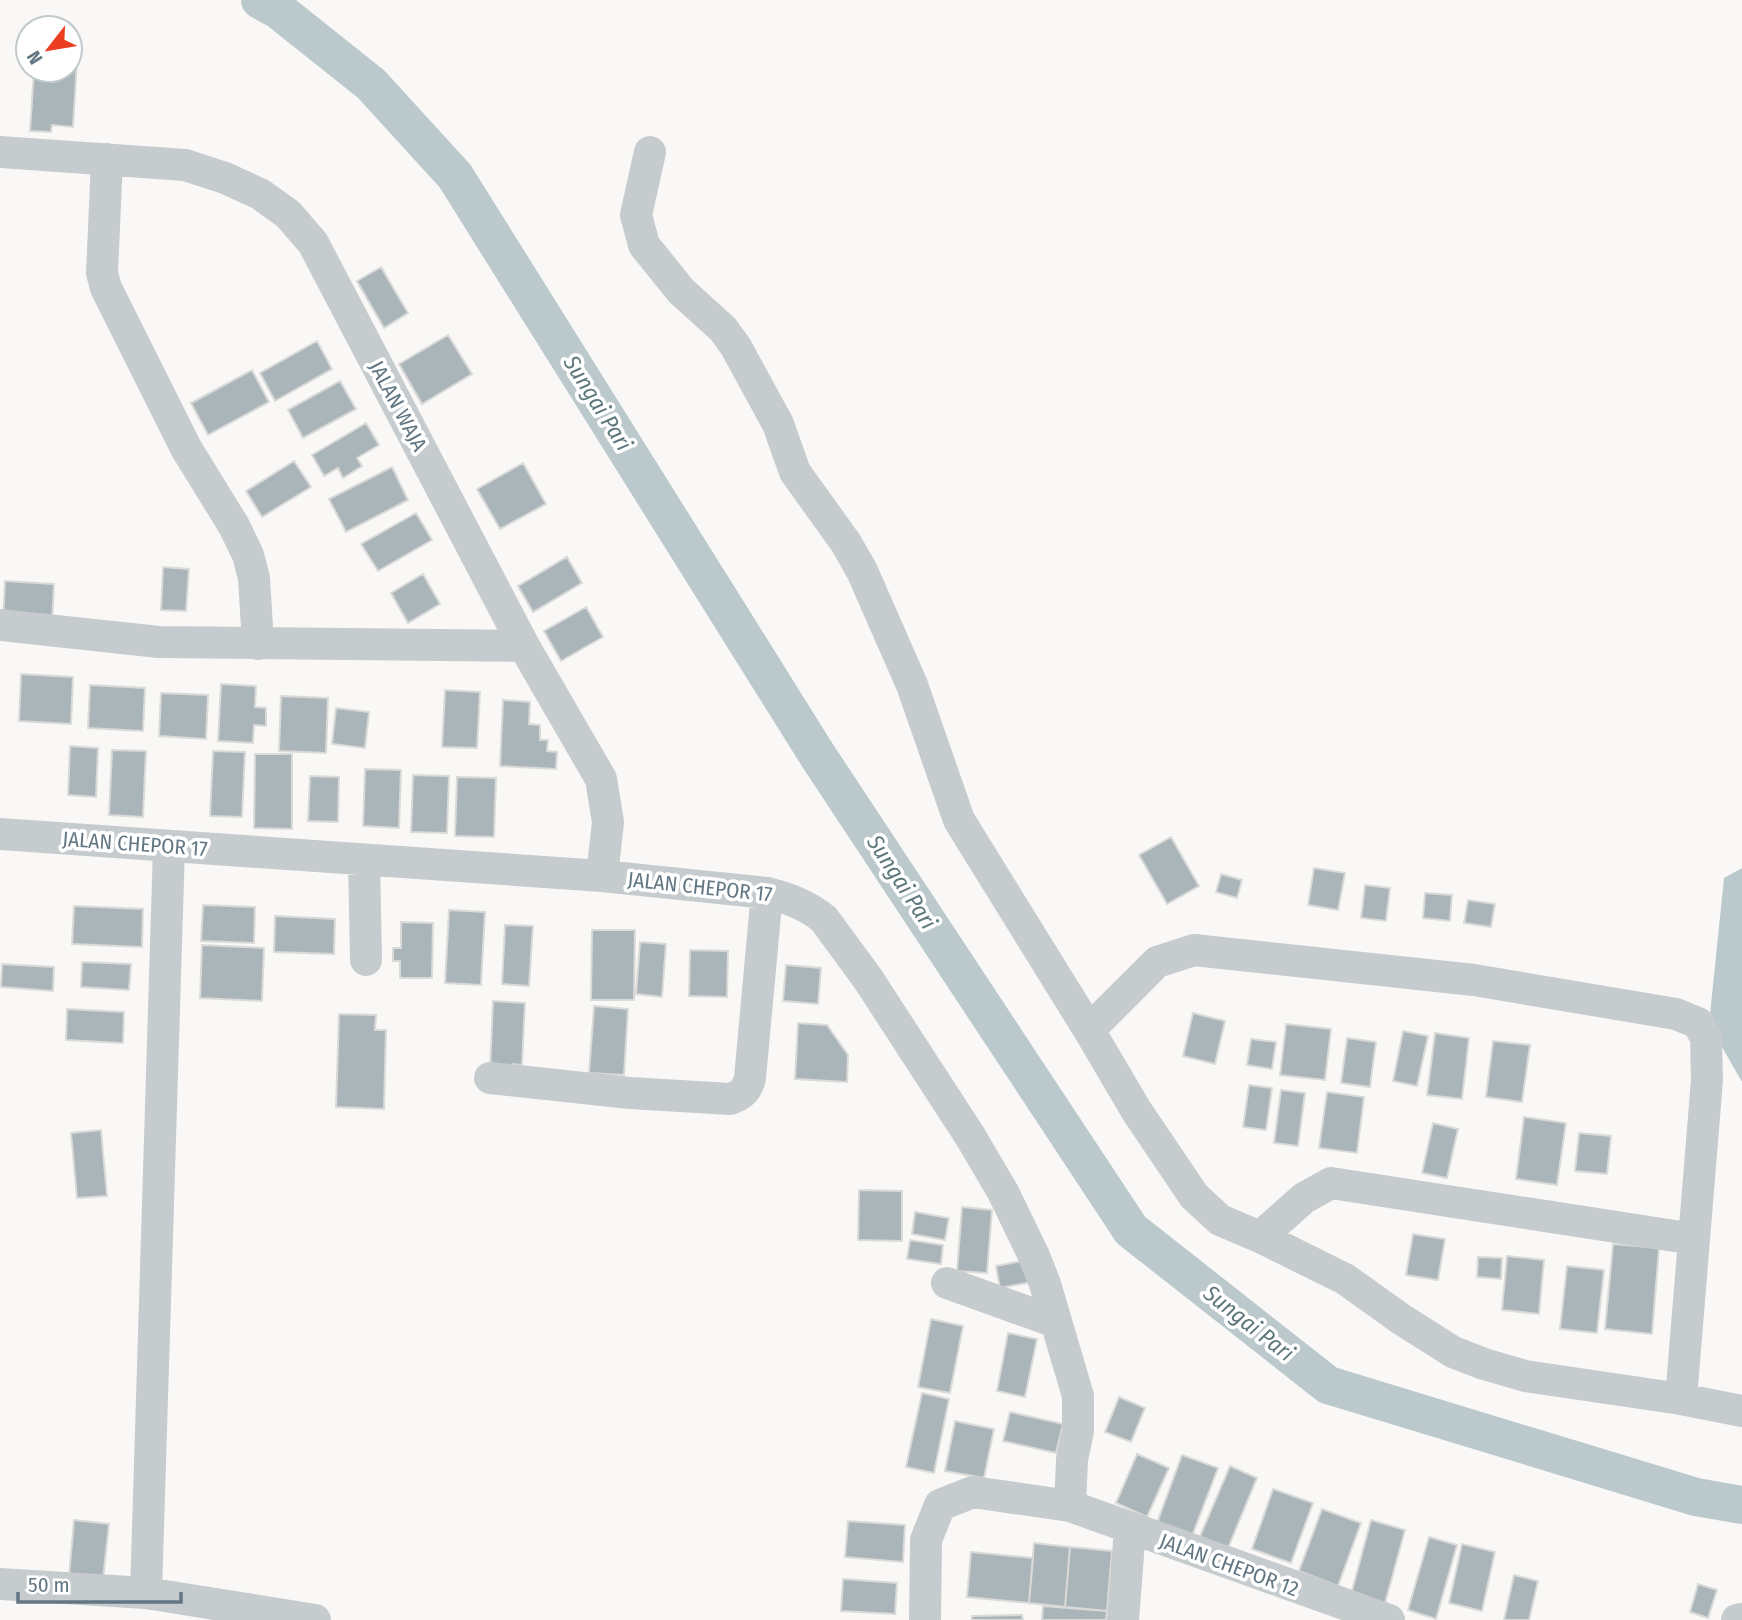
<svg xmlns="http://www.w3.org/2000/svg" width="1742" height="1620" viewBox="0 0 1742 1620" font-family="'Fira Sans Condensed',sans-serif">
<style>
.water{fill:#bbc9cc}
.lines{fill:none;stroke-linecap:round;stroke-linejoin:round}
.river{stroke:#bbc9cc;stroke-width:38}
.building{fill:#aab5ba;stroke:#dadad8;stroke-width:2}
.minor{stroke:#c6cbce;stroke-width:32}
.labels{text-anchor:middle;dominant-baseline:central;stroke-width:7;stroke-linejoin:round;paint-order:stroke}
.street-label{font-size:21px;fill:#627783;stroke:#fff}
.water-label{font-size:23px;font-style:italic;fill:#5d777c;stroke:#fff}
</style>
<rect width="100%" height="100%" fill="#f9f8f6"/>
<!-- water -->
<path class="water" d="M 1742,868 L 1742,1082 L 1709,1024 L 1724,878 Z"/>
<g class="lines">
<!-- river -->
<path class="river" d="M 260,0 L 278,10 L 371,84 L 455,176 L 816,753 L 1131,1230 L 1328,1385 L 1696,1497 L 1742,1505"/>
</g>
<!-- building -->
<path class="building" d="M 70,62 L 77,62 L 73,127 L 52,125 L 51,132 L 30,131 L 34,70 L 70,70 Z
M 381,267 L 408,313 L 384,328 L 357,281 Z
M 448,335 L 472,374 L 422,404 L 399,364 Z
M 317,341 L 332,369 L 275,401 L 260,373 Z
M 252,370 L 269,402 L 208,435 L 191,403 Z
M 340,381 L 356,409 L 303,438 L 288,410 Z
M 366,423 L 379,445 L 357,458 L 362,466 L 343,478 L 338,468 L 324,476 L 312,455 Z
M 294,461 L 311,487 L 262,517 L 246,491 Z
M 523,463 L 546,504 L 500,529 L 477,489 Z
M 392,467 L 408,500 L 346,532 L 329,499 Z
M 416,513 L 432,540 L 378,571 L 361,544 Z
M 567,557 L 582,583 L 533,612 L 518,586 Z
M 163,567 L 189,569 L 186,611 L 161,610 Z
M 423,574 L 440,604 L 408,623 L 391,593 Z
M 5,581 L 54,584 L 52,624 L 3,622 Z
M 586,607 L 603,637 L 561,661 L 544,631 Z
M 21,674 L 73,677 L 71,724 L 19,721 Z
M 221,684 L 256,686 L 255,707 L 266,708 L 266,726 L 254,725 L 253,743 L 218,741 Z
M 90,685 L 145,688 L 143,731 L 88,728 Z
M 445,690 L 480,692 L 477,748 L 442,747 Z
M 161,693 L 208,695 L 206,739 L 159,736 Z
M 281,696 L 328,698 L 326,753 L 279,751 Z
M 503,700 L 530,702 L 529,724 L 540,725 L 540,740 L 548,740 L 547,751 L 557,752 L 556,769 L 500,766 Z
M 336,708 L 369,712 L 365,748 L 332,744 Z
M 70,746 L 98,748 L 96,797 L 68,795 Z
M 112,750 L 146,751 L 143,817 L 109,815 Z
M 213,751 L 245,752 L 242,817 L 210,816 Z
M 255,754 L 292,754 L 292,829 L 254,828 Z
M 365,769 L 401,770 L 399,828 L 363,826 Z
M 413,775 L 449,776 L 447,833 L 411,832 Z
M 310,776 L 339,777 L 338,822 L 308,821 Z
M 457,777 L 496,778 L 494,837 L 455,836 Z
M 1171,837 L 1199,886 L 1167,904 L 1139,855 Z
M 1314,868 L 1345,873 L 1338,910 L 1308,905 Z
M 1221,874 L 1242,880 L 1237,898 L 1216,892 Z
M 1365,885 L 1390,888 L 1386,921 L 1361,918 Z
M 1425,893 L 1452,895 L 1450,921 L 1423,918 Z
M 1468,900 L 1495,904 L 1491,927 L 1464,923 Z
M 203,905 L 255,907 L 254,943 L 201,941 Z
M 74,906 L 143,909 L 142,947 L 72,944 Z
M 449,910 L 485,912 L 481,985 L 445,983 Z
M 275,916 L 335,919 L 334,954 L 274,952 Z
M 401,922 L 433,923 L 432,978 L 400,978 L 400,961 L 393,961 L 393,948 L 401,948 Z
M 505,925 L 533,926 L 529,986 L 502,984 Z
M 592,930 L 635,930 L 634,1000 L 591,1000 Z
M 640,942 L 666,944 L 662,997 L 636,994 Z
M 202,945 L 264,948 L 262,1001 L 200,998 Z
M 690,950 L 728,951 L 727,997 L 689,996 Z
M 82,962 L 131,964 L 129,990 L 81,987 Z
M 2,964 L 54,967 L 53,991 L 1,987 Z
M 786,965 L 821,968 L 818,1004 L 783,1001 Z
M 493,1001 L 525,1003 L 522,1065 L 513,1064 L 513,1072 L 490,1071 Z
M 594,1006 L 628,1009 L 624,1075 L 589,1073 Z
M 67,1009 L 124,1012 L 123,1043 L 66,1040 Z
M 1193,1013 L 1225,1021 L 1215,1064 L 1183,1056 Z
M 339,1014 L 376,1015 L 375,1030 L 386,1030 L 384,1109 L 336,1107 Z
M 798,1023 L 827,1025 L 848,1055 L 847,1082 L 795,1079 Z
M 1286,1024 L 1331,1029 L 1325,1080 L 1280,1075 Z
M 1403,1031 L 1428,1036 L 1417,1086 L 1393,1081 Z
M 1435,1033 L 1469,1038 L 1462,1099 L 1427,1095 Z
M 1347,1038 L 1376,1042 L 1370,1087 L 1341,1083 Z
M 1251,1039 L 1276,1042 L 1272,1069 L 1247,1065 Z
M 1493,1041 L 1530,1045 L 1522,1102 L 1486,1097 Z
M 1249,1085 L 1272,1088 L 1266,1130 L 1243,1127 Z
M 1281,1090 L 1305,1093 L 1298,1146 L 1274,1143 Z
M 1327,1092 L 1364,1097 L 1357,1153 L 1319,1148 Z
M 1524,1117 L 1566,1123 L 1557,1185 L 1516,1179 Z
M 1433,1123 L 1458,1129 L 1447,1178 L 1422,1173 Z
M 101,1130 L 107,1196 L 77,1198 L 71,1133 Z
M 1579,1133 L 1611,1136 L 1607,1174 L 1575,1171 Z
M 859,1190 L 902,1191 L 902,1241 L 858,1240 Z
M 962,1207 L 992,1210 L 987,1273 L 957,1271 Z
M 915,1212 L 949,1218 L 945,1240 L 912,1234 Z
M 1413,1234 L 1445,1239 L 1438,1280 L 1406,1275 Z
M 910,1240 L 943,1245 L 941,1264 L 907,1259 Z
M 1613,1244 L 1659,1248 L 1652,1334 L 1605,1329 Z
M 1507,1256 L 1544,1260 L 1539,1314 L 1502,1310 Z
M 1478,1257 L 1502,1258 L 1501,1279 L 1477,1277 Z
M 1027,1260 L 1031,1282 L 1000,1288 L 996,1266 Z
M 1567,1266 L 1604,1270 L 1597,1333 L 1560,1329 Z
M 931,1319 L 963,1326 L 950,1393 L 918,1387 Z
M 1008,1333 L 1037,1339 L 1025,1397 L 997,1391 Z
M 922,1393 L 949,1399 L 934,1473 L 906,1467 Z
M 1119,1397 L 1145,1408 L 1131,1442 L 1105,1432 Z
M 1010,1412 L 1063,1424 L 1056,1453 L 1003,1441 Z
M 955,1421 L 994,1429 L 984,1478 L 945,1471 Z
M 1137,1454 L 1169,1468 L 1147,1517 L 1116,1503 Z
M 1182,1455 L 1218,1468 L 1192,1536 L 1157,1523 Z
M 1230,1466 L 1257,1478 L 1226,1553 L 1198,1541 Z
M 1273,1489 L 1313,1503 L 1291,1563 L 1252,1549 Z
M 1322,1509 L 1361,1523 L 1338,1586 L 1299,1571 Z
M 74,1520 L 109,1524 L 103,1579 L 69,1576 Z
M 1371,1520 L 1405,1530 L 1384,1607 L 1350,1598 Z
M 848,1521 L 905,1525 L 903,1562 L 845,1557 Z
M 1429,1537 L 1457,1545 L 1436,1619 L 1408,1610 Z
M 1034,1543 L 1070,1547 L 1065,1607 L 1029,1603 Z
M 1462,1544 L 1495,1552 L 1482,1611 L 1449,1603 Z
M 1070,1547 L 1112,1551 L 1107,1611 L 1065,1607 Z
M 971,1552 L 1033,1558 L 1029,1603 L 967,1597 Z
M 1514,1575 L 1538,1581 L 1529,1620 L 1504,1620 Z
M 843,1579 L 897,1583 L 895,1614 L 841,1611 Z
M 1698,1584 L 1717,1590 L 1708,1618 L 1690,1612 Z
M 1043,1606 L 1107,1611 L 1106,1620 L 1042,1620 Z
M 1022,1615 L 1023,1620 L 972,1620 L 972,1616 Z"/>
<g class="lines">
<!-- minor -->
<path class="minor" d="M 0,152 L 185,165 L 225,178 L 260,194 L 288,214 L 313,243 L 524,646 L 601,779 L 608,822 L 602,876
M 650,152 L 636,215 L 644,245 L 681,291 L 723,329 L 736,347 L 778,424 L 795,472 L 846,543 L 862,571 L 912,685 L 959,820 L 1089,1030 L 1136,1110 L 1194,1196 L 1220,1220 L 1260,1237 L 1345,1279 L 1401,1319 L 1453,1352 L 1484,1364 L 1525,1376 L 1681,1399 L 1742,1411
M 107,159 L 102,273 L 106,288 L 186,448 L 234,526 L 248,555 L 254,578 L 258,644
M 0,625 L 159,642 L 524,646
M 0,834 L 602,876 L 767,893 C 789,898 807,905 824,919 L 868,979 L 970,1136 L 1003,1192 L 1034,1256 L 1045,1284 L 1078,1396 L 1078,1431 L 1072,1460 L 1070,1506
M 364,861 L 366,960
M 1089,1030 L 1157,962 L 1194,950 L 1474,980 L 1676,1014 L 1698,1023 L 1706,1038 L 1707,1080 L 1681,1399
M 490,1078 L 630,1093 L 730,1099 C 742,1095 747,1090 750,1078 L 767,893
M 1260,1237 L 1304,1198 L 1331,1183 L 1694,1239
M 947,1283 L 1056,1322
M 0,1584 L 146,1593 L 315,1620
M 146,1593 L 169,847
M 925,1620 L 926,1540 L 940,1505 L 973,1492 L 1070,1506 L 1389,1620
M 1123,1620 L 1130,1529
M 1737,1620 L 1742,1619"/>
</g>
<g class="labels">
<!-- street labels -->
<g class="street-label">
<text transform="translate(398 406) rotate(62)">JALAN WAJA</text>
<text transform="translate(135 844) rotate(4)">JALAN CHEPOR 17</text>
<text transform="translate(700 887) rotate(6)">JALAN CHEPOR 17</text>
<text transform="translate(1229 1565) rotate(20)">JALAN CHEPOR 12</text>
</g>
<!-- water labels -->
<g class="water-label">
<text transform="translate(598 403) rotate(58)">Sungai Pari</text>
<text transform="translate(902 882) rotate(57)">Sungai Pari</text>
<text transform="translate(1249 1323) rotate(38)">Sungai Pari</text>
</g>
</g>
<!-- north arrow -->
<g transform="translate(49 49) rotate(239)"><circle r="33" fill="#ffffff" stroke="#c0c9cd" stroke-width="2"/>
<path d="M0-5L12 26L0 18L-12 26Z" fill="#ed3d21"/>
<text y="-10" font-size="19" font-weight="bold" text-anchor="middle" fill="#627783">N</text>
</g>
<!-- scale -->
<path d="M18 1592v10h163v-10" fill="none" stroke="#627783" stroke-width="3.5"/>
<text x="28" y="1592" font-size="21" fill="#627783" stroke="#ffffff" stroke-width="5" paint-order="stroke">50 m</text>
</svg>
